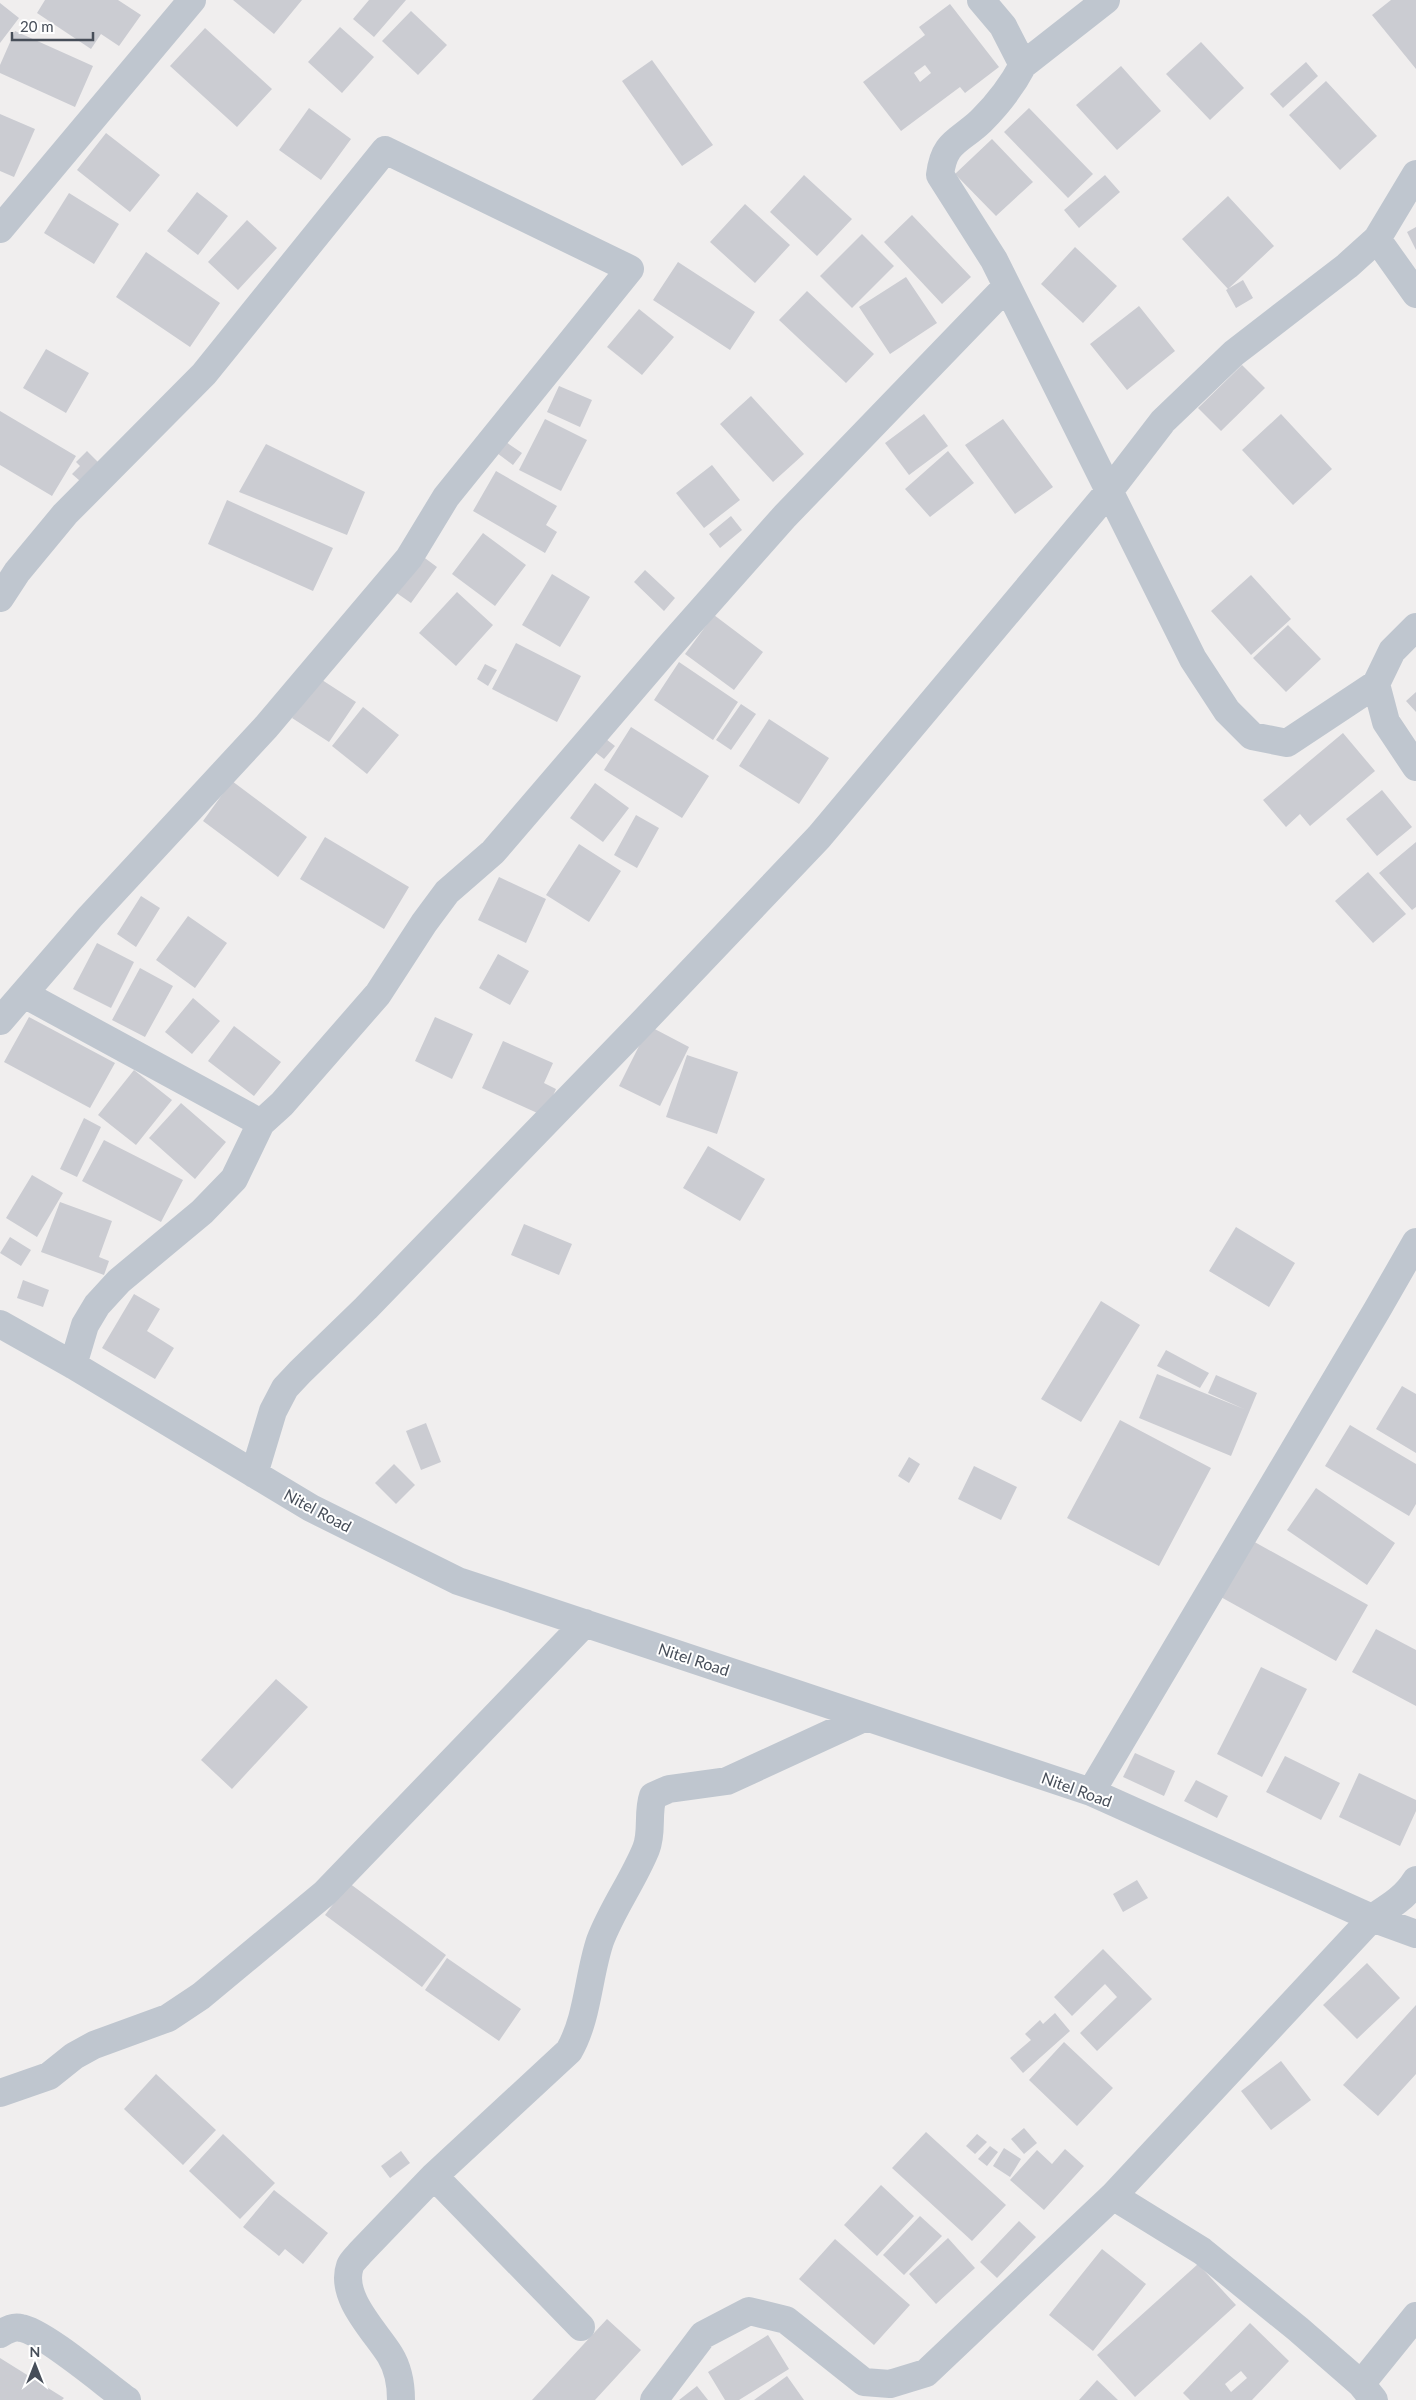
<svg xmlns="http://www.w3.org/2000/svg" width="1416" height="2400" viewBox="0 0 1416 2400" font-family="Lato,sans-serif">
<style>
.building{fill:#cbccd2;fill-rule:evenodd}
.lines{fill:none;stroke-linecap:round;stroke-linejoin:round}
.street{stroke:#bfc6cf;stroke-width:28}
.labels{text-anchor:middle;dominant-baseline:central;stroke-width:4;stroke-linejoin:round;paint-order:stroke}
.street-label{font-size:16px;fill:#474e59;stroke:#fff}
</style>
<rect width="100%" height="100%" fill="#f0eeee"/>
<!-- building -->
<path class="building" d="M 45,0 L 118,0 L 141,15 L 119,46 L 101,34 L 91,49 L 37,13 Z
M 233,0 L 302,0 L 274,34 Z
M 369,0 L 406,0 L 374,37 L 353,19 Z
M 1391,0 L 1416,0 L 1416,69 L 1372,15 Z
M 0,3 L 19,18 L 0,43 Z
M 950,4 L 999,67 L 965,93 L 960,87 L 901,131 L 863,82 L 925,35 L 919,27 ZM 925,65 L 931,73 L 920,82 L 914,73 Z
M 411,11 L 447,45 L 418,75 L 382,41 Z
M 340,27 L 374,57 L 342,93 L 308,62 Z
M 205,28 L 272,89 L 237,127 L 170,66 Z
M 15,31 L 93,66 L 75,107 L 0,73 L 0,65 Z
M 1201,42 L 1244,88 L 1210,120 L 1166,74 Z
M 652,60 L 713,145 L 682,166 L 622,81 Z
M 1306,62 L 1318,76 L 1283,108 L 1270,94 Z
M 1121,66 L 1161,111 L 1117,150 L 1076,105 Z
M 1326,81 L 1377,136 L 1340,170 L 1289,115 Z
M 309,108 L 351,139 L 321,180 L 279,150 Z
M 1029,108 L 1093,174 L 1068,198 L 1004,132 Z
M 0,114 L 35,129 L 14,177 L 0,171 Z
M 106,133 L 160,175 L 130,212 L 77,170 Z
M 992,139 L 1033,182 L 996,216 L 955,174 Z
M 804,175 L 852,219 L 817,256 L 770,212 Z
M 1105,175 L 1120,192 L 1079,228 L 1064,210 Z
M 197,192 L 228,216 L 198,255 L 167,231 Z
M 69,193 L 119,224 L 94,264 L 44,233 Z
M 1228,196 L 1274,246 L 1228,289 L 1182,239 Z
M 745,204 L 790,245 L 755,283 L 710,242 Z
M 912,215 L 971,277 L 942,304 L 884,242 Z
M 247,220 L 277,248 L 238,290 L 208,262 Z
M 1416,227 L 1416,250 L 1407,232 Z
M 862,234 L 894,266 L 852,308 L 820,276 Z
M 1075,247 L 1117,286 L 1083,323 L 1041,284 Z
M 146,252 L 220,303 L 190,347 L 116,297 Z
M 678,262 L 755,312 L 730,350 L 653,300 Z
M 906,277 L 937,323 L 890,354 L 859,307 Z
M 1243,280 L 1253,298 L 1236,308 L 1226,290 Z
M 807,291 L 874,354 L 846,383 L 779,320 Z
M 1139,306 L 1175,351 L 1127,390 L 1090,344 Z
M 639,309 L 674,337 L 642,375 L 607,347 Z
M 46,349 L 89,373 L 66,413 L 23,388 Z
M 1242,365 L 1265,388 L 1221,431 L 1198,408 Z
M 559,386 L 592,400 L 580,427 L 547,412 Z
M 751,396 L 804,454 L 773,482 L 720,424 Z
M 0,411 L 76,456 L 52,496 L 0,465 Z
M 924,414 L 948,446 L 909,475 L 885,443 Z
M 1281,414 L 1332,469 L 1293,505 L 1242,450 Z
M 545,419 L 587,440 L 561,491 L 519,470 Z
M 1003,419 L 1053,487 L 1015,514 L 965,445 Z
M 506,442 L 522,453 L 513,465 L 497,453 Z
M 266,444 L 365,492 L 347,535 L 239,492 Z
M 87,451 L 99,463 L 80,481 L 72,474 L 80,466 L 76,462 Z
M 948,451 L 974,483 L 930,517 L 905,489 Z
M 712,465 L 740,500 L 704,528 L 676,493 Z
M 496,471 L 557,506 L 546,525 L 557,532 L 545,553 L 473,511 Z
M 227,500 L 333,548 L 313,591 L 208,544 Z
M 731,516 L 742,530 L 720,548 L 709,534 Z
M 483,533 L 526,565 L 495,606 L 452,574 Z
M 418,553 L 437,567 L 411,603 L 391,589 Z
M 645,570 L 675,598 L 664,611 L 634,582 Z
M 552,574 L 590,597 L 560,647 L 522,625 Z
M 1251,575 L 1291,619 L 1251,655 L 1211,611 Z
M 457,592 L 493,625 L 456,666 L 419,633 Z
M 714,615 L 763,652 L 734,690 L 685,654 Z
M 1288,625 L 1321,659 L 1286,692 L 1253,658 Z
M 516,643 L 581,676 L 557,722 L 492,689 Z
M 679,662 L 738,702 L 713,740 L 654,700 Z
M 485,664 L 497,670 L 488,686 L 477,679 Z
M 319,678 L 356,702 L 329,742 L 292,718 Z
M 1416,692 L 1416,712 L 1406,701 Z
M 741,704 L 756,714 L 731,750 L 716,740 Z
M 363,707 L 399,735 L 367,774 L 332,746 Z
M 769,719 L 829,758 L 799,804 L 739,766 Z
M 631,727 L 709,776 L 682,818 L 604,770 Z
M 1343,733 L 1375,771 L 1310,826 L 1300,814 L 1286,827 L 1263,800 Z
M 602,736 L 615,746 L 604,759 L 591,749 Z
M 232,781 L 307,837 L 278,877 L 203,821 Z
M 595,783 L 629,808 L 603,842 L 570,818 Z
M 1382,790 L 1412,827 L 1377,856 L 1346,819 Z
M 636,815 L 659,828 L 637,868 L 614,855 Z
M 325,837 L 409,887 L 384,929 L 300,879 Z
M 1416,842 L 1416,907 L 1412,910 L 1379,873 Z
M 579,844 L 621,871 L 589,922 L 546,895 Z
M 1368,872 L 1406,914 L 1373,943 L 1335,901 Z
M 499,877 L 546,899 L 526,943 L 478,920 Z
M 141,896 L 160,908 L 136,947 L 117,934 Z
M 188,916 L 227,943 L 195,988 L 156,960 Z
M 97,943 L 134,962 L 111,1008 L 73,989 Z
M 498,954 L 529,971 L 510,1005 L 479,988 Z
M 140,968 L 173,986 L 145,1037 L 112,1020 Z
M 193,998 L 220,1021 L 192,1054 L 165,1032 Z
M 29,1017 L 115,1063 L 90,1108 L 4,1062 Z
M 435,1017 L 473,1034 L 452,1079 L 415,1061 Z
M 234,1026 L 281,1062 L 254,1096 L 208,1061 Z
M 649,1026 L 689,1047 L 660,1106 L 619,1086 Z
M 503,1041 L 553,1063 L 544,1083 L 556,1089 L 544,1116 L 482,1088 Z
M 687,1055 L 738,1072 L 717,1134 L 666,1117 Z
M 134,1070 L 172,1100 L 136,1145 L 98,1115 Z
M 181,1103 L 226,1142 L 195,1179 L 149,1138 Z
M 84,1118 L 101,1127 L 77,1177 L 60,1169 Z
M 104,1140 L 183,1180 L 161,1222 L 82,1181 Z
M 708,1146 L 765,1179 L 740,1221 L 683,1188 Z
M 32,1175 L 63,1193 L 37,1237 L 6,1218 Z
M 60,1202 L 112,1221 L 99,1257 L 109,1261 L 104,1275 L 41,1252 Z
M 524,1224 L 572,1244 L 559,1275 L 511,1255 Z
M 1236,1227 L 1295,1263 L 1269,1307 L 1209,1271 Z
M 10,1237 L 31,1250 L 21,1266 L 0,1253 Z
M 23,1280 L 49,1290 L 43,1307 L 17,1298 Z
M 134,1294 L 160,1309 L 147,1331 L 174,1348 L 155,1379 L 102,1348 Z
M 1101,1301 L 1140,1325 L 1081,1422 L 1041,1399 Z
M 1166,1350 L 1209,1373 L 1200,1388 L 1157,1366 Z
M 1157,1374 L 1244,1409 L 1208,1393 L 1216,1375 L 1257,1393 L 1231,1456 L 1139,1418 Z
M 1402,1386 L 1416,1394 L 1416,1453 L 1376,1429 Z
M 1120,1420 L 1211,1468 L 1159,1566 L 1067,1518 Z
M 426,1423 L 441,1462 L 421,1470 L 406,1431 Z
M 1350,1425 L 1416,1464 L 1416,1504 L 1409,1516 L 1325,1466 Z
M 909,1457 L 920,1464 L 909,1483 L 898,1476 Z
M 394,1464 L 415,1485 L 396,1504 L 375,1483 Z
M 974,1466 L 1017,1487 L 1001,1520 L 958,1499 Z
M 1316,1488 L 1395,1543 L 1367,1585 L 1287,1530 Z
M 1251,1540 L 1368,1605 L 1336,1661 L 1219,1596 Z
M 1376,1629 L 1416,1650 L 1416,1706 L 1352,1672 Z
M 1261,1667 L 1307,1689 L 1262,1777 L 1217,1754 Z
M 276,1679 L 308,1707 L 232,1789 L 201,1760 Z
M 1135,1753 L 1175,1771 L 1164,1796 L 1123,1777 Z
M 1285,1756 L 1340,1783 L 1321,1820 L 1266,1792 Z
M 1359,1773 L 1416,1800 L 1416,1811 L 1400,1846 L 1339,1817 Z
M 1196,1780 L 1228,1796 L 1217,1818 L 1184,1801 Z
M 1137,1880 L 1148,1898 L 1123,1912 L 1113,1894 Z
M 349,1883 L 446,1955 L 422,1987 L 325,1915 Z
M 1103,1949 L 1152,1999 L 1097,2051 L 1080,2033 L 1117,1997 L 1105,1984 L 1072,2016 L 1054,1997 Z
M 447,1958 L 521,2009 L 499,2041 L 425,1990 Z
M 1367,1963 L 1400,1998 L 1357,2039 L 1323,2005 Z
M 1416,2005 L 1416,2074 L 1378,2116 L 1343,2085 Z
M 1055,2013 L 1070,2031 L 1023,2073 L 1010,2058 L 1031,2040 L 1025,2034 L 1040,2020 L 1043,2024 Z
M 1064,2042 L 1113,2088 L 1077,2126 L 1029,2080 Z
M 1281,2061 L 1311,2100 L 1271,2130 L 1241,2091 Z
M 156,2074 L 216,2130 L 183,2165 L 124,2109 Z
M 1024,2128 L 1037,2143 L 1024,2154 L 1011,2139 Z
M 926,2132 L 1006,2205 L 972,2241 L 892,2168 Z
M 223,2134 L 275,2183 L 240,2219 L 189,2171 Z
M 977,2134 L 987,2142 L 975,2154 L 966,2146 Z
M 990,2146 L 998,2152 L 987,2166 L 978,2159 Z
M 1004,2148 L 1021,2159 L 1010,2177 L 993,2166 Z
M 1065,2149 L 1084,2166 L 1044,2210 L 1010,2180 L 1037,2150 L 1052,2164 Z
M 401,2151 L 410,2163 L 390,2178 L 381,2166 Z
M 881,2185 L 914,2216 L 877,2256 L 844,2225 Z
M 274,2190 L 328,2233 L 303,2264 L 285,2249 L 279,2256 L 243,2227 Z
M 920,2216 L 942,2236 L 904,2275 L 883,2255 Z
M 1019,2221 L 1036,2237 L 997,2278 L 980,2262 Z
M 948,2238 L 975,2268 L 936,2304 L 909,2274 Z
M 835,2239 L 910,2305 L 874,2345 L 799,2279 Z
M 1102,2249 L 1146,2284 L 1093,2351 L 1049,2315 Z
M 1198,2264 L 1236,2305 L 1135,2397 L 1097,2355 Z
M 607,2319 L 641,2350 L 595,2400 L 532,2400 Z
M 1250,2323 L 1289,2361 L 1252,2400 L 1190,2400 L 1183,2393 ZM 1241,2371 L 1247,2378 L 1231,2392 L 1225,2384 Z
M 768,2335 L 789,2369 L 739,2400 L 725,2400 L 708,2372 Z
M 0,2358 L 64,2398 L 62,2400 L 0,2400 Z
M 787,2376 L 804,2400 L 754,2400 Z
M 1097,2380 L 1118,2400 L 1079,2400 Z
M 697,2386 L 708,2400 L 679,2400 Z"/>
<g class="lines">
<!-- street -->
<path class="street" d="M 981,0 L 1003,26 L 1023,65 C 1012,86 998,104 981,121 C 959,142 944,141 940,175 L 994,260 L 1193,659 L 1227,711 L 1252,736 L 1287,743 L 1376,684
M 1023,65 L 1106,0
M 0,229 L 192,0
M 1377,239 L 1416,294
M 0,598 L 17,572 L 65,514 L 204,374 L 385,150 L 630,269 L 446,497 L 409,558 L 266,727 L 90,917 L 0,1021
M 1416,627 L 1392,651 L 1376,684 L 1386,722 L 1416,767
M 24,994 L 261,1123
M 0,1324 L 73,1365 L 311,1508 L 458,1581 L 1091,1792 L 1372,1918 L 1416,1934
M 73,1365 L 85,1325 L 97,1305 L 119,1281 L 202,1212 L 234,1179 L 261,1123 L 282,1104 L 378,994 L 424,923 L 447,892 L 493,852 L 668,648 L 785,516 L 1007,286
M 254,1474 L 273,1411 L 285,1388 L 300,1372 L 366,1308 L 644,1021 L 819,837 L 1110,490 L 1163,421 L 1234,353 L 1347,266 L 1377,239 L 1416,174
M 1091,1792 L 1377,1310 L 1416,1242
M 0,2093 L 49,2076 L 74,2056 L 94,2045 L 168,2018 L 201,1996 L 325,1893 L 585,1623
M 434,2176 L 581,2327
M 1113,2196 L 1202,2251 L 1298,2329 L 1361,2384 L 1374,2400
M 0,2334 C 7,2330 13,2326 21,2328 C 43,2331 106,2385 127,2400
M 1361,2384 L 1416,2316
M 401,2400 C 401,2385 398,2368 390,2355 C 376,2332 339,2297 350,2266 C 352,2261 357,2257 360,2253 L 434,2176 L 569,2051 C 588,2018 588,1977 600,1941 C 612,1909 633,1881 646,1849 C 653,1832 647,1813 653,1796 L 669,1789 L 727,1781 L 866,1717
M 654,2400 L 703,2335 L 749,2311 L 786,2320 L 864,2382 L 890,2384 L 926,2373 L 1113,2196 L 1372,1918 C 1389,1907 1405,1898 1416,1880"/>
</g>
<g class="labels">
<!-- street labels -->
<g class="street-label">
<text transform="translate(318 1510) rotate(28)">Nitel Road</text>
<text transform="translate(694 1659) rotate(18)">Nitel Road</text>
<text transform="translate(1077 1789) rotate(20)">Nitel Road</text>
</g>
</g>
<!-- north arrow -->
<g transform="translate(35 2365)" stroke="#ffffff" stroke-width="4" paint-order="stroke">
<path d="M0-4L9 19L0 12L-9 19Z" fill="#474e59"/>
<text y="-8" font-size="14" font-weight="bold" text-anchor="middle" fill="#474e59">N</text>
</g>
<!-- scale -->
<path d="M12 32v8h81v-8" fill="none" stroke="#474e59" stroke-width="2.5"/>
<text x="20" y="32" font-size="15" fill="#474e59" stroke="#ffffff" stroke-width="4" paint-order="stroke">20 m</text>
</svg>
